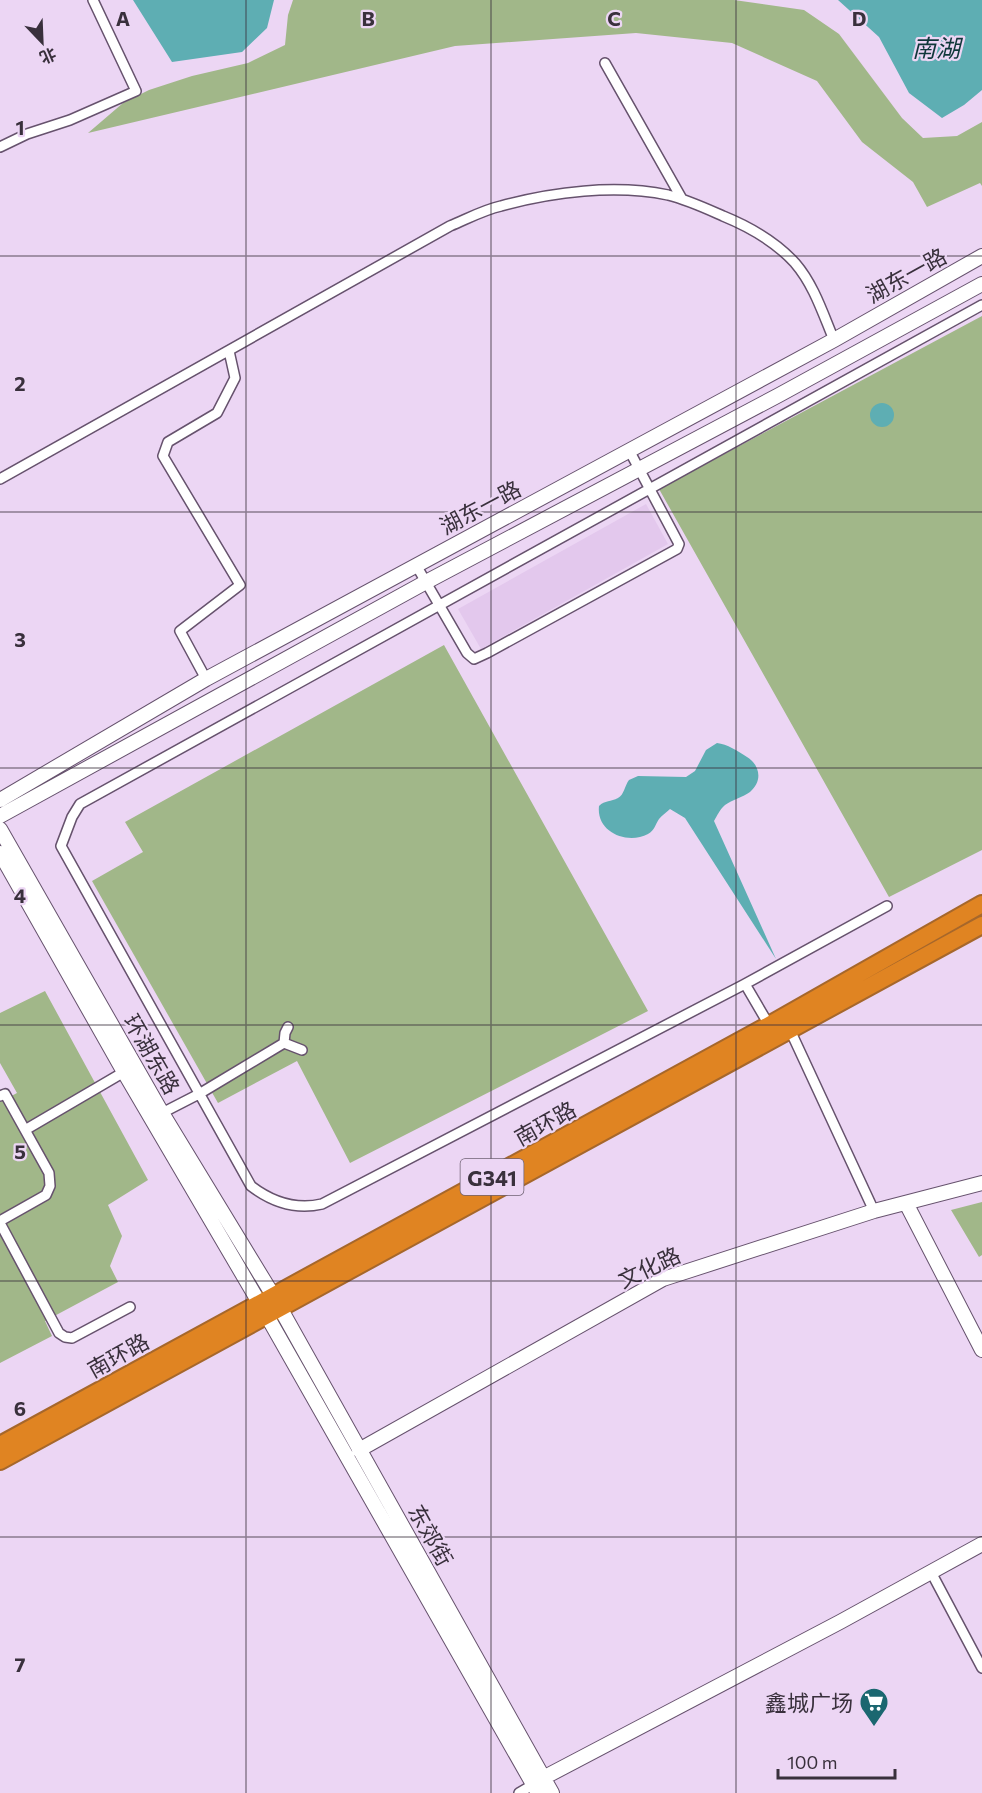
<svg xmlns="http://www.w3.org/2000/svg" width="982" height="1793" viewBox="0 0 982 1793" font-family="Commissioner,'Noto Sans SC',sans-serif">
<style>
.built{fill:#e3c8ed}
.green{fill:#a1b789}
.water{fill:#5eaeb3}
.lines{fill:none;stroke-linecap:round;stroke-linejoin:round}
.street-casing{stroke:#66526d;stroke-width:12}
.secondary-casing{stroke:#66526d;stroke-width:16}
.highway-casing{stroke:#a6672b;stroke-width:20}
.street{stroke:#fff;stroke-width:9}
.secondary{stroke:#fff;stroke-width:14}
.highway{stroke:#e08422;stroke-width:16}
.grid{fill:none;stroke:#39303c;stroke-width:1.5;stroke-opacity:0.55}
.labels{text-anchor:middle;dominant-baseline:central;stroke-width:4.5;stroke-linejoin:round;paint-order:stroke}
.shield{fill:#ecd6f4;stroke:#6f6273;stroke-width:1.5}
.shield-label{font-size:21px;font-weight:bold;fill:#39303c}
.street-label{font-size:22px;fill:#39303c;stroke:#ecd6f4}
.poi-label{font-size:22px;fill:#39303c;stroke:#ecd6f4;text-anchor:end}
.water-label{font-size:24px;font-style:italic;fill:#10373a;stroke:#ecd6f4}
.grid-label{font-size:20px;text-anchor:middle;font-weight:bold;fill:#39303c;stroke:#ecd6f4;stroke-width:4.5;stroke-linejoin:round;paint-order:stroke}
</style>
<rect width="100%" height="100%" fill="#ecd6f4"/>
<!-- built -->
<path class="built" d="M 646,504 L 668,544 L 481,649 L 458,609 Z"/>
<!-- green -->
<path class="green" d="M 293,0 L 734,0 L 804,10 L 839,34 L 902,118 L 923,138 L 957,136 L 982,122 L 982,186 L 980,183 L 927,207 L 913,182 L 862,142 L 817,81 L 732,43 L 636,33 L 455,46 L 88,133 L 123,103 L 149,90 L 192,76 L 248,63 L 285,45 L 288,15 Z
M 982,316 L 982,850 L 889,897 L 659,489 Z
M 444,645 L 648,1011 L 350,1163 L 297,1061 L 218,1103 L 92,881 L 143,852 L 125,822 Z
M 45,991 L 148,1180 L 108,1205 L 122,1236 L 110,1266 L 118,1282 L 45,1321 L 52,1336 L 0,1363 L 0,1102 L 17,1093 L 0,1063 L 0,1013 Z
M 982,1202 L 982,1255 L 979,1257 L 951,1210 Z"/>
<!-- water -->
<path class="water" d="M 133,0 L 274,0 L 267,28 L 242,52 L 172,62 Z
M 838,0 L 982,0 L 982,90 L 964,105 L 942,118 L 909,93 L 879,37 Z
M870 415a12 12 0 1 1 24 0a12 12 0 1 1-24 0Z
M 717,743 C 727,744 738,751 747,757 C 760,765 763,781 750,792 C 743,797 732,800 725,805 C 720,809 717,816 714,821 L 776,959 L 685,818 L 670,809 C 667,812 662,815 659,819 C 655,825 655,830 648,834 C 627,845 596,832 599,806 C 605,800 611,802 618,798 C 624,795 625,785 629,780 L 638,776 L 686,777 L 695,771 L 706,750 Z"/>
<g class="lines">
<!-- street casing -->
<g class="street-casing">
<path id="street" d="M 605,63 L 682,199
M 0,147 L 27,134 L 70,120 L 136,91 L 93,0
M 0,479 L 450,226 C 467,219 483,210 501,206 C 552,192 615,184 668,195 C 688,200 705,208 723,216 C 750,227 775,241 795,263 C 814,285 823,314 834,340
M 416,565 L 467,653 L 474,659 L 487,653 L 677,549 L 679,544 L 629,450
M 206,679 L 180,631 L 240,585 L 163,456 L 168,442 L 217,413 L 235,378 L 229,351
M 887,906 L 745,984 L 322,1204 C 296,1210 272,1202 251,1186 L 61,846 L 72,817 L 80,804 L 982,305
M 745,984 L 769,1025
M 790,1030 L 874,1211
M 284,1043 L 285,1033 L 288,1027
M 0,1096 L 5,1094 L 49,1173 L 50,1186 L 46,1195 L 0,1221
M 162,1113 L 199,1094 L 284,1043 L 302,1050
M 25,1130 L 124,1072
M 0,1223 L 59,1333 L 65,1337 L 72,1338 L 130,1307
M 931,1572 L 982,1668
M 519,1793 L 536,1783"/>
</g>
<!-- secondary casing -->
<g class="secondary-casing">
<path id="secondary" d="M 0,800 L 206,679 L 834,340 L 982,256
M 0,816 L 426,582 L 779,395 L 982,284
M 0,829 L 162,1113 L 274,1297 L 552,1793
M 0,853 L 124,1072 L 267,1316 L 538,1793
M 906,1203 L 982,1350
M 359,1450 L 663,1279 L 874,1211 L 982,1183
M 543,1778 L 840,1622 L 982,1544"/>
</g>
<!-- highway casing -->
<g class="highway-casing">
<path id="highway" d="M 0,1445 L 769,1025 L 982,904
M 0,1461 L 982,925"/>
</g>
<!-- street -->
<use href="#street" class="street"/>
<!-- secondary -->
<use href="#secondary" class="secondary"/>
<!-- highway -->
<use href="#highway" class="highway"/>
</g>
<!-- grid -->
<path class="grid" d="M 246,0 L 246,1793M 491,0 L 491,1793M 736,0 L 736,1793M 0,256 L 982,256M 0,512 L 982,512M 0,768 L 982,768M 0,1025 L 982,1025M 0,1281 L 982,1281M 0,1537 L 982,1537"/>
<!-- icons -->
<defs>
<g id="supermarket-pin" transform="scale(1.5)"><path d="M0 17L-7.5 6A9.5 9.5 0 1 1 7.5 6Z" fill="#1b6770" stroke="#ecd6f4"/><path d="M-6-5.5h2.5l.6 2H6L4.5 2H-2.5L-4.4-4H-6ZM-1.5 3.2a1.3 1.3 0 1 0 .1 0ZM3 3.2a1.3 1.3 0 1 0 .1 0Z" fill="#fff"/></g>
</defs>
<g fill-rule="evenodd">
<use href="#supermarket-pin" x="874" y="1702"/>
</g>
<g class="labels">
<!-- shield labels -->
<rect class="shield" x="460.5" y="1159" width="63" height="36" rx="4.5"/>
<g class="shield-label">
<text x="492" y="1177">G341</text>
</g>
<!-- street labels -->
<g class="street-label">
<text transform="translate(906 275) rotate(-29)">湖东一路</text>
<text transform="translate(480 507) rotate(-28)">湖东一路</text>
<text transform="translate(152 1054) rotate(60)">环湖东路</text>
<text transform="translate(545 1123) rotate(-29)">南环路</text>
<text transform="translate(649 1267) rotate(-25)">文化路</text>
<text transform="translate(118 1355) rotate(-29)">南环路</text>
<text transform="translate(431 1535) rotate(61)">东郊街</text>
</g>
<!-- poi labels -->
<g class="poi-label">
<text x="853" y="1702">鑫城广场</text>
</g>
<!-- water labels -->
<g class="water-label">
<text x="936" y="47">南湖</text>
</g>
</g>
<g class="grid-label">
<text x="123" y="26">A</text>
<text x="368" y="26">B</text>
<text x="614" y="26">C</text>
<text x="859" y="26">D</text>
<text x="20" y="135">1</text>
<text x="20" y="391">2</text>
<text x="20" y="647">3</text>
<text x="20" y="903">4</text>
<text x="20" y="1159">5</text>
<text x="20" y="1416">6</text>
<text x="20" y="1672">7</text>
</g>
<!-- north arrow -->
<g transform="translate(42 42) rotate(157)" stroke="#ecd6f4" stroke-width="4.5" paint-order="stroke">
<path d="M0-4.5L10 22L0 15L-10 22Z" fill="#39303c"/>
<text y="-9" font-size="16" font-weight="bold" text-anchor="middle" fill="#39303c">北</text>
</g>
<!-- scale -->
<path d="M778 1769v9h117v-9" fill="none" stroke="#39303c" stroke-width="3"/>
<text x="787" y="1769" font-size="18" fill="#39303c" stroke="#ecd6f4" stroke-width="4.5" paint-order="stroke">100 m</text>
</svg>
